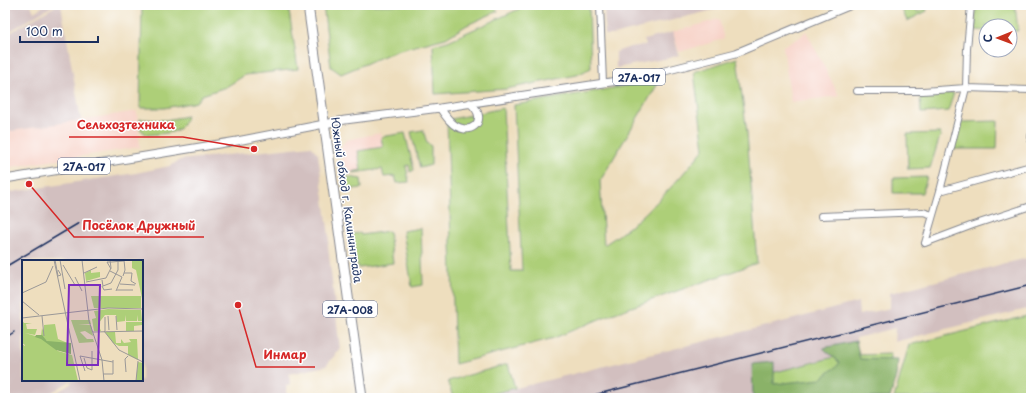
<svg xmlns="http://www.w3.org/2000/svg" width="1036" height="403" viewBox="0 0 1036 403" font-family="'Playpen Sans',sans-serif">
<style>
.built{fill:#f7d1c6}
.industrial{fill:#d2bfbf;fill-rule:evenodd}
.green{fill:#adcf78;stroke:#647f6b}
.forest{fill:#8ab268;stroke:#527063}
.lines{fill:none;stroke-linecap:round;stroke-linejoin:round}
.minor-casing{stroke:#84868e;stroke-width:8}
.major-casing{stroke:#84868e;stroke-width:9}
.highway-casing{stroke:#84868e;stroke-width:11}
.minor{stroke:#fff;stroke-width:6}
.major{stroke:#fff;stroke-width:7}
.highway{stroke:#fff;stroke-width:9}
.rail{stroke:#1b2f5e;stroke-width:1.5}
.labels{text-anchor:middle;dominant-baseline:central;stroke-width:3;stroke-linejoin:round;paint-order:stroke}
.shield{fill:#fff;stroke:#5f6d8e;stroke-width:1}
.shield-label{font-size:10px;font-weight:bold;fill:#1b2f5e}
.street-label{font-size:11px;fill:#1b2f5e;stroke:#fff}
.inset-road{fill:none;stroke:#9a9898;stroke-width:1}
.view{fill:#7b2cbf;fill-opacity:0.15;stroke:#7b2cbf;stroke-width:2}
.inset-edge{fill:none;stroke:#1b2f5e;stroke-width:2}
.leader{fill:none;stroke:#d62828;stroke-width:1.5}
.callout-dot{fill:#d62828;stroke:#fff;stroke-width:1.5}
.callout-label{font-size:12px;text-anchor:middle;font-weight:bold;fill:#d62828;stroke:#fff;stroke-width:3;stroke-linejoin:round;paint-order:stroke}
</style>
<rect width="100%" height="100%" fill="#fff"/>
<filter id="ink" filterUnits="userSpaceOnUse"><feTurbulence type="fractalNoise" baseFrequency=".025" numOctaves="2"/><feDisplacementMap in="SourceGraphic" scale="8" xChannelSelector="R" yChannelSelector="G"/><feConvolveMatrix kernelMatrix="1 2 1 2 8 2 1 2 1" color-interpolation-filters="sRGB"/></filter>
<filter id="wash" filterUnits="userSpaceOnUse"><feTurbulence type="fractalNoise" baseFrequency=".012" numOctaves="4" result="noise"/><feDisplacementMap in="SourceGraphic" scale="16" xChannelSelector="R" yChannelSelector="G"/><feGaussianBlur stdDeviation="0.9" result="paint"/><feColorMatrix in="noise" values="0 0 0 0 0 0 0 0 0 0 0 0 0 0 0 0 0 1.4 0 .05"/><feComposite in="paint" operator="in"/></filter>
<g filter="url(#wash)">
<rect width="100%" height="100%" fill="#eedebe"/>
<!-- built -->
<path class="built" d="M 719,19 L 724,39 L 679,52 L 673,32 Z
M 806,31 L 825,68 L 839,96 L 791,102 L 783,46 L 799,38 Z
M 137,111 L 140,147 L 5,168 L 5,132 Z
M 380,133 L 383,147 L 358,151 L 361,170 L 352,172 L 341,168 L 341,159 L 344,159 L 343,157 L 341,157 L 340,149 L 346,140 Z"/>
<!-- industrial -->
<path class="industrial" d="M 5,5 L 31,5 L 34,12 L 45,5 L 54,5 L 5,34 Z
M 57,5 L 61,5 L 81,120 L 5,132 L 5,36 Z
M 604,5 L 733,5 L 613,35 L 605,35 Z
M 673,32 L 679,55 L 669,58 L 616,68 L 616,52 L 630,47 L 646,45 L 644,40 Z
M 311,146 L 318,154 L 329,236 L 328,246 L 340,349 L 326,366 L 289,374 L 290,385 L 286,386 L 287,395 L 285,398 L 48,398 L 72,383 L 70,381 L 43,398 L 5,398 L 5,193 L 136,173 L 170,166 L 180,160 ZM 23,261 L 142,261 L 142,380 L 23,380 Z
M 1031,257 L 1031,308 L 894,342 L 895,328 L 856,338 L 858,351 L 755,398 L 476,398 L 790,320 L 858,302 L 859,315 L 890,308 L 890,293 Z"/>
<!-- green -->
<path class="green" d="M 142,5 L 288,5 L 298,69 L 245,75 L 226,87 L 202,95 L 196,102 L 164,108 L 140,108 Z
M 323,5 L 493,5 L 498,11 L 467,25 L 446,38 L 396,51 L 341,74 L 331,67 Z
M 528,5 L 589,5 L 591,68 L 577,75 L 506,89 L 435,94 L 433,45 L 448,41 Z
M 900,5 L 914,5 L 917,12 L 926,8 L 927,11 L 907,21 Z
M 976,5 L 1015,5 L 1018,31 L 1010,31 L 1010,26 L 986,26 L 986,31 L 975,30 Z
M 737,58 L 747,133 L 757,263 L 609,315 L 554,338 L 455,364 L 447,120 L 503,108 L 511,271 L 522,271 L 514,105 L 660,80 L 600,181 L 604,245 C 644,220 674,185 704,149 L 694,72 Z
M 954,93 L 948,111 L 921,113 L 920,96 Z
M 187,116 C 185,120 183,126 179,129 C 173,134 155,134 147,135 L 140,129 L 140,119 L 165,120 Z
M 998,121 L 997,149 L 952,149 L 959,122 Z
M 423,130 L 427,143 L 431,146 L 431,165 L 420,168 L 411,132 Z
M 405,133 L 414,170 L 410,172 L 409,165 L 406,166 L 409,182 L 397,183 L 395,176 L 384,177 L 382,169 L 353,173 L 352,172 L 361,170 L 358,151 L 383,147 L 381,137 Z
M 941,133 L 930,168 L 908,169 L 907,134 Z
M 342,176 L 361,179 L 362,188 L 343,190 Z
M 927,177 L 922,193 L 893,193 L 893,178 Z
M 421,228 L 423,285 L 412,287 L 403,231 Z
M 389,231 L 393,263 L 359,268 L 355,259 L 350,234 L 360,233 L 361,235 Z
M 1031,315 L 1031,398 L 894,398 L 909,345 Z
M 858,351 L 858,355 L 891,354 L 880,398 L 755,398 L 764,375 Z
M 508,364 L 515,388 L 476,398 L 453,398 L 448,381 Z"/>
<!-- forest -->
<path class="forest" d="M 856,341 L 860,359 L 898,360 L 896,376 L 890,398 L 753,398 L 752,364 L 774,362 L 774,384 L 821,379 L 840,363 L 823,348 Z"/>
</g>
<g filter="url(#ink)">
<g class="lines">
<!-- minor casing -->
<g class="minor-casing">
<path id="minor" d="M 600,5 L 603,83
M 857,91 L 923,91 L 966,88 L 1031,90
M 1031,166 L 1031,136
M 940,191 L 1031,166
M 821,216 L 923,212 L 933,215
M 925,243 L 940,191 L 966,88 L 967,49 L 971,5
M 925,243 L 973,225 L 1031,206"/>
</g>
<!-- major casing -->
<g class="major-casing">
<path id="major" d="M 440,108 C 443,112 446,117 450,121 C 467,140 492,121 470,103
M 5,179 L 237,141 L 345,120 L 440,108 L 637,78 L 736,53 L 851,5"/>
</g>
<!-- highway casing -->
<g class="highway-casing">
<path id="highway" d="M 308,5 L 362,398"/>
</g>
<!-- minor -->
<use href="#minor" class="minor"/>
<!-- major -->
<use href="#major" class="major"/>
<!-- highway -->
<use href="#highway" class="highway"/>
<!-- rail -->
<path class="rail" d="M 5,267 L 79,223
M 5,329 L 7,327
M 5,338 L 14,332
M 582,398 L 1031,285"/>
</g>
</g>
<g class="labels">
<!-- shield labels -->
<g class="shield">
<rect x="613" y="69" width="52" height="16" rx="3"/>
<rect x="58" y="158" width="52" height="16" rx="3"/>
<rect x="323" y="301" width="54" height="16" rx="3"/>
</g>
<g class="shield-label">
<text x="639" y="77">27А-017</text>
<text x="84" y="166">27А-017</text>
<text x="350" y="309">27А-008</text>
</g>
<!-- street labels -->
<g class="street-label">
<text transform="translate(347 200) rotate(82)">Южный обход г. Калининграда</text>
</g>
</g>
<!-- overview -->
<g transform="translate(22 260)">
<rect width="121" height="121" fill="#eedebe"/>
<path d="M 110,0 L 121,0 L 121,43 L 114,10 L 110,8 ZM 69,10 L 69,13 L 78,12 L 78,17 L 64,21 L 63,13 ZM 69,36 L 119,36 L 119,48 L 72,48 ZM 86,49 L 119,50 L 120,61 L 116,61 L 116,55 L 115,61 L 104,61 L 103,55 L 103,61 L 95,62 L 94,55 L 83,55 L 76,64 L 79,71 L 72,71 L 70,59 L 74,58 L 72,51 ZM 0,60 L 2,63 L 10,63 L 4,64 L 5,69 L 15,69 L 13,75 L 3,73 L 20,78 L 36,91 L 50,95 L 56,121 L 0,121 L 0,84 L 3,86 L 3,80 L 3,85 L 0,83 ZM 49,60 L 68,60 L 69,64 L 56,65 L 69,65 L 71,76 L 63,71 L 58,72 L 65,79 L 71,79 L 72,82 L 57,83 ZM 104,62 L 120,62 L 120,65 L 112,66 L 112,71 L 104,71 ZM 33,64 L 36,79 L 48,84 L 49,94 L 36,90 L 19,76 L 20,68 L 22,73 L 22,65 ZM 83,72 L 93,72 L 94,83 L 99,83 L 99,79 L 102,83 L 109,82 L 107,79 L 115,79 L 116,100 L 106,95 L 106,86 L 97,86 L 91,83 ZM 116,102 L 121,103 L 121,121 L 114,121 Z" fill="#adcf78"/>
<path d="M 14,75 L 20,75 L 25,81 L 49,83 L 49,94 L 34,90 L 19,79 L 13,77 Z" fill="#8ab268"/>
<path class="inset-road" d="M 32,0 L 58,121M 33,0 L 36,16 L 39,15 L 36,10M 38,0 L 43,29M 60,0 L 67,61 L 80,100 L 82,121M 89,2 L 102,1M 41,5 L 53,25M 89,9 L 85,2 L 89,2M 88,11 L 100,17M 62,13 L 75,7M 102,13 L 110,13 L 109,21 L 114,24M 101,16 L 103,10 L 102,0M 53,17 L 60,31M 80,20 L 81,26 L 89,23 L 96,10 L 96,1M 64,22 L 84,18 L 89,8 L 88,0M 98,24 L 113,25M 80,26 L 82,30 L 90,29M 95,30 L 111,30M 94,31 L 100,17M 0,33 L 24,22 L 31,6M 0,41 L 17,55M 20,56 L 22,76M 86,56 L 87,70M 94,56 L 95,70M 83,57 L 83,71M 0,58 L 86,48 L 121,49M 82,71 L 97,90 L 121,102M 71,72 L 121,71M 58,96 L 91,102M 58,96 L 63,111M 62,98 L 65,108 L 70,110 L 70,91M 104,112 L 103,99 L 106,96M 81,114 L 91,114 L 91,100M 114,121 L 116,101"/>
<path class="view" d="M 47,25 L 78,25 L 76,105 L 45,105 Z"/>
<rect width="121" height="121" class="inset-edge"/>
</g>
<!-- callouts -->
<path class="leader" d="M254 149L183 137H69M29 184L74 237H204M238 305L256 367H315"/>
<g class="callout-dot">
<circle cx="254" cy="149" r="4"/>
<circle cx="29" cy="184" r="4"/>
<circle cx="238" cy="305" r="4"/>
</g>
<g class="callout-label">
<text x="126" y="129">Сельхозтехника</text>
<text x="139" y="230">Посёлок Дружный</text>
<text x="285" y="359">Инмар</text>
</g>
<!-- margin -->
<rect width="1036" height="403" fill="none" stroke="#fff" stroke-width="20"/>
<!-- north arrow -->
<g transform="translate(998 38) rotate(269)"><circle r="19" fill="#ffffff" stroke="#a4acbf"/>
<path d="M0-3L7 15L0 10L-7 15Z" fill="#c8321e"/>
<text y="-6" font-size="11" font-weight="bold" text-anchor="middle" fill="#1b2f5e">С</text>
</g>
<!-- scale -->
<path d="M20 36v6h78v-6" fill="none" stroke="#1b2f5e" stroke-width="2"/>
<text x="26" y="36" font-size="12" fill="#1b2f5e" stroke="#ffffff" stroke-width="3" paint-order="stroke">100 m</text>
</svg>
